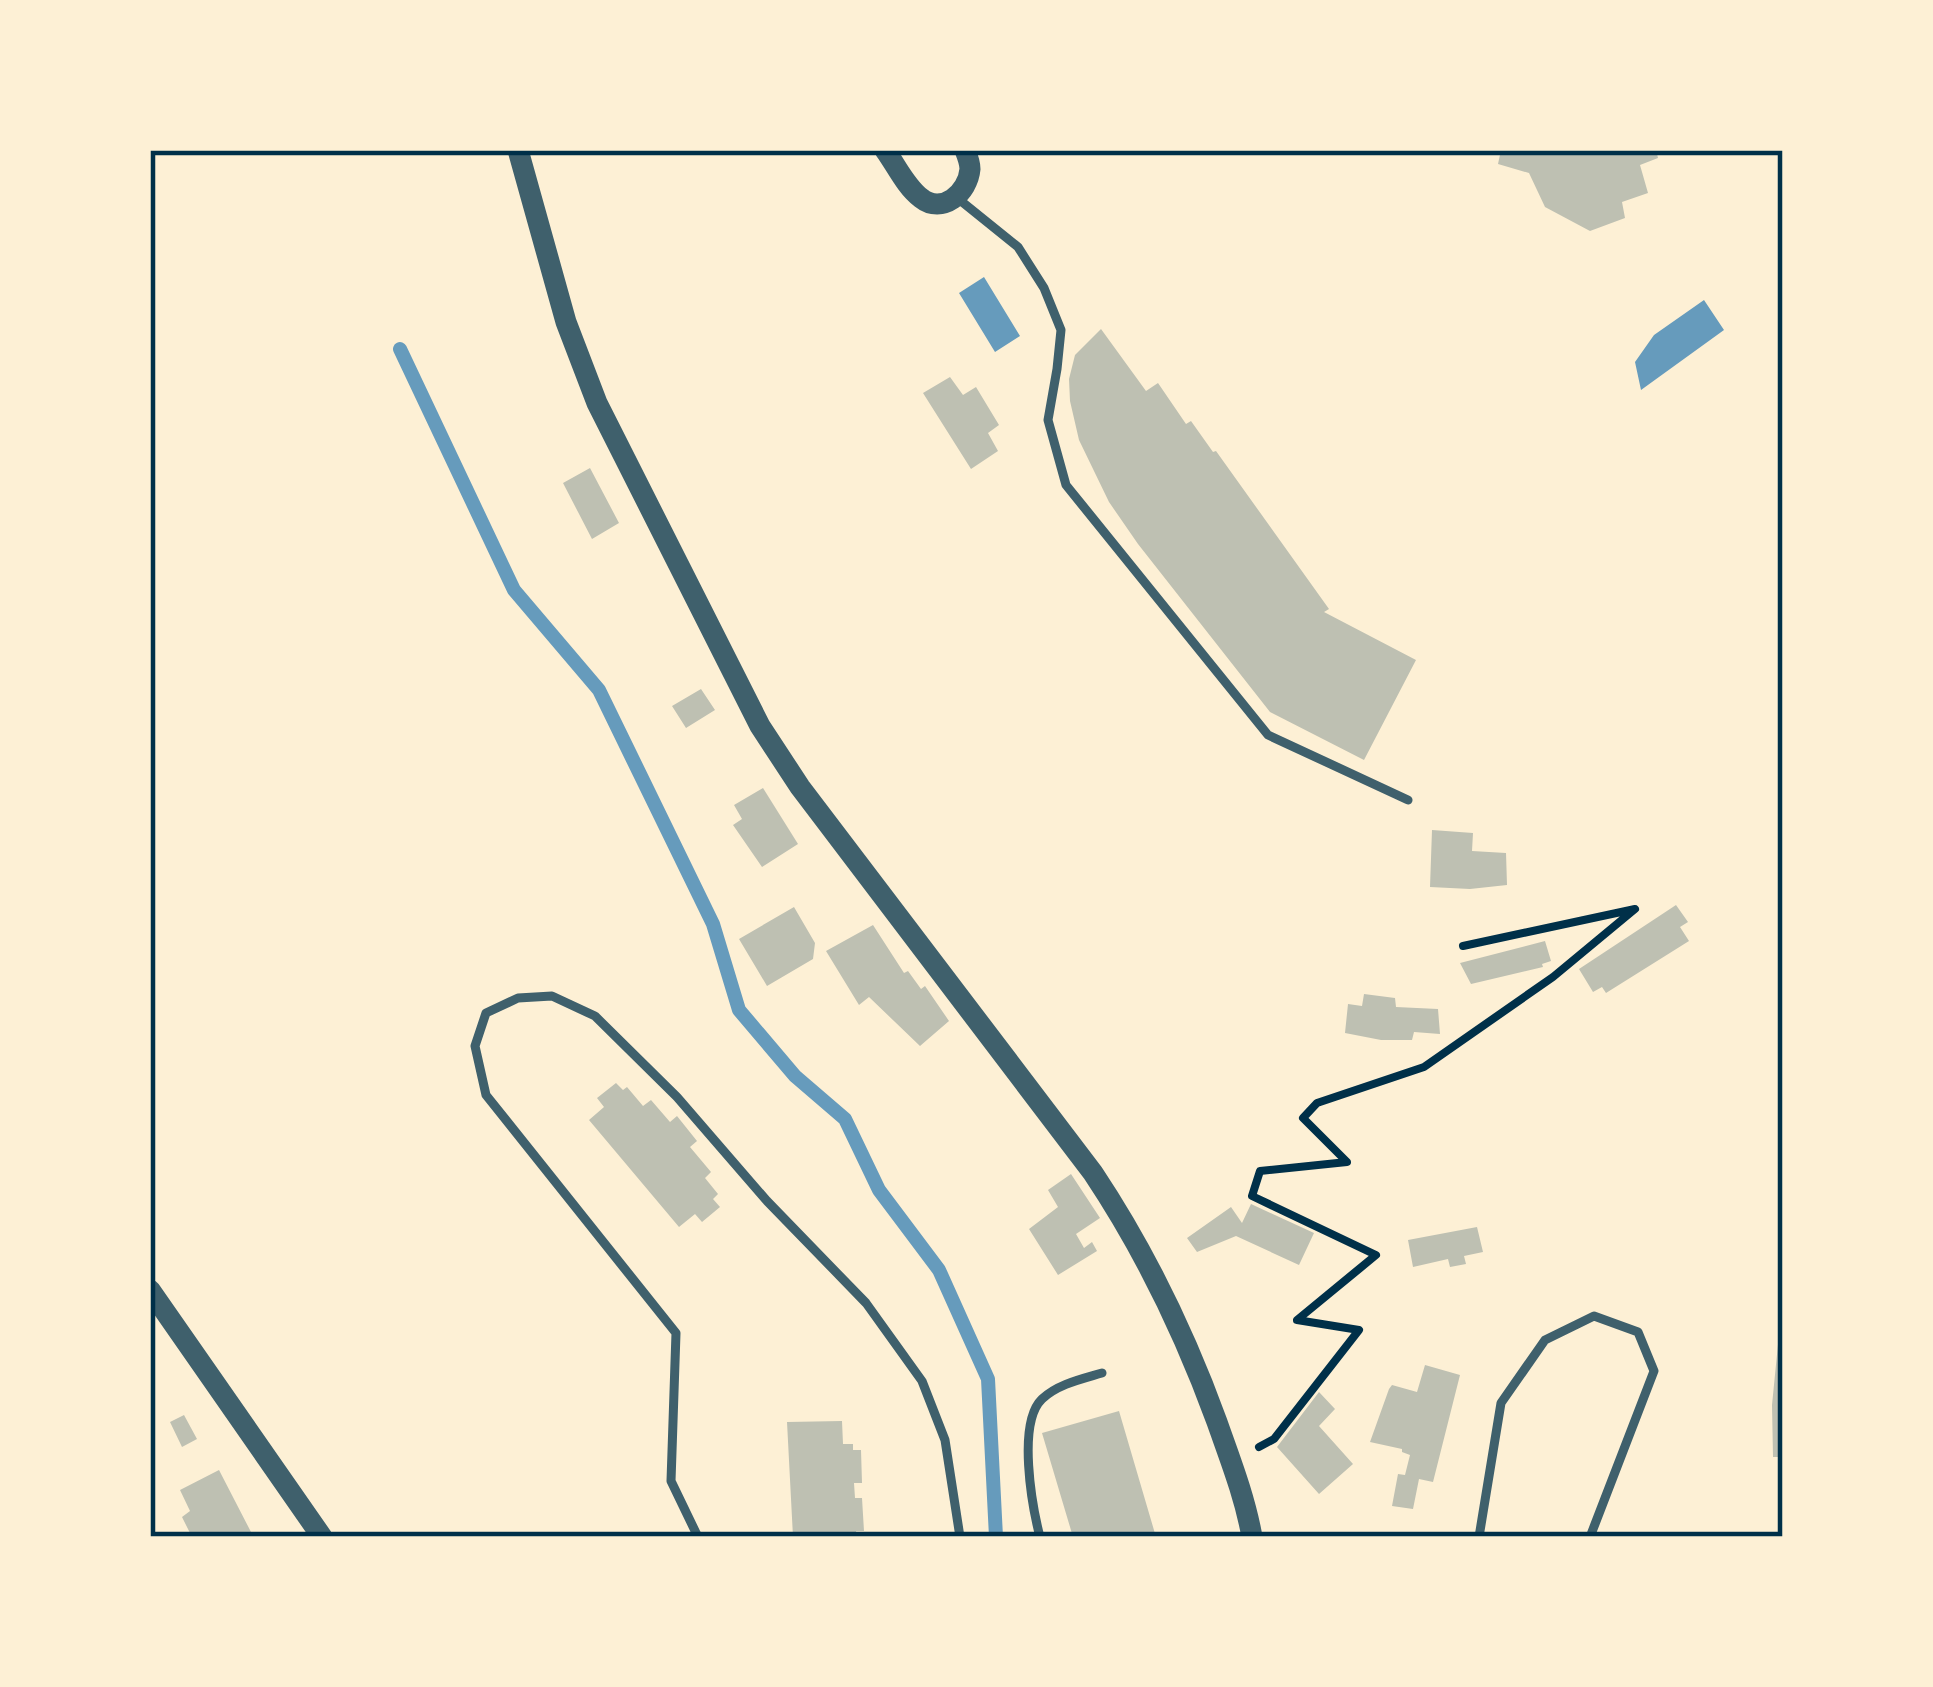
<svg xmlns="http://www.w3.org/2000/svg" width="1933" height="1687" viewBox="0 0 1933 1687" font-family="Lato,sans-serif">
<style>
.water{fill:#669bbc}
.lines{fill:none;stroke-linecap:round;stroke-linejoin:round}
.stream{stroke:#669bbc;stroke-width:14}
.building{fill:#bec0b2}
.path{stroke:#003049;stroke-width:8}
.service{stroke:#3f606c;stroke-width:9}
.tertiary{stroke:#3f606c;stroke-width:21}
.neatline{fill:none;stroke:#003049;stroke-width:4.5}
</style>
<rect width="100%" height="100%" fill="#fdf0d5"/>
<!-- water -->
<path class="water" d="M 984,277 L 1020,336 L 995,352 L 959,293 Z
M 1704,300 L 1724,330 L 1641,390 L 1635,362 L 1654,335 Z"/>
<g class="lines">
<!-- stream -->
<path class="stream" d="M 400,349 L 514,590 L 599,690 L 713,924 L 739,1010 L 795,1076 L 845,1119 L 879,1190 L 939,1270 L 988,1379 L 996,1537"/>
</g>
<!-- building -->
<path class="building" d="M 1501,150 L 1656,150 L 1658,158 L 1640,165 L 1648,193 L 1622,202 L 1625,218 L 1590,231 L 1545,207 L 1529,173 L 1498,164 Z
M 1101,329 L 1146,391 L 1158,383 L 1186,424 L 1191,421 L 1213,452 L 1216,451 L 1329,609 L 1324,612 L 1416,660 L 1364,760 L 1270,712 L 1138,544 L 1109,502 L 1079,440 L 1070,401 L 1069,379 L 1075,355 Z
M 950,377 L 963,395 L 976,387 L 999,425 L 988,433 L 998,451 L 971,469 L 923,393 Z
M 590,468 L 619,523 L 592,539 L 563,483 Z
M 701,689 L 715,710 L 686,728 L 672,706 Z
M 763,788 L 798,844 L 762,867 L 733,825 L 742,819 L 734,805 Z
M 1432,830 L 1473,833 L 1472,851 L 1506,853 L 1507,885 L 1470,889 L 1430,887 Z
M 1676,905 L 1688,922 L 1680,927 L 1689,941 L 1606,993 L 1602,987 L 1593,992 L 1579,969 Z
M 794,907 L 815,943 L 813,959 L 767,986 L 739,939 Z
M 873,925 L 904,973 L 908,971 L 921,989 L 925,986 L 949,1021 L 920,1046 L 869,997 L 859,1005 L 826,951 Z
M 1545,941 L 1551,961 L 1542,964 L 1543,967 L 1471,984 L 1460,963 Z
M 1364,994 L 1395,998 L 1396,1007 L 1438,1009 L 1440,1034 L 1414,1032 L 1412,1040 L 1381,1040 L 1345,1033 L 1348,1004 L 1362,1006 Z
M 616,1083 L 623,1090 L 627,1087 L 643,1106 L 651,1100 L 670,1122 L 677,1116 L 697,1141 L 690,1147 L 711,1172 L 705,1178 L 718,1194 L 713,1199 L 720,1207 L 702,1222 L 695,1214 L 679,1227 L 589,1120 L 604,1107 L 597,1098 Z
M 1071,1174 L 1100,1218 L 1076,1234 L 1084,1248 L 1092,1242 L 1097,1251 L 1058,1275 L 1029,1229 L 1058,1207 L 1048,1190 Z
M 1251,1204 L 1314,1233 L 1299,1265 L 1236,1236 L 1197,1252 L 1187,1238 L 1231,1207 L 1242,1223 Z
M 1477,1227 L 1483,1252 L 1464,1256 L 1466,1264 L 1450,1267 L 1448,1259 L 1413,1267 L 1408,1240 Z
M 1780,1324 L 1783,1324 L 1783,1457 L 1773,1457 L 1772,1405 Z
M 1425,1365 L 1460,1375 L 1433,1482 L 1419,1479 L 1413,1509 L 1392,1506 L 1398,1474 L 1405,1475 L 1410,1455 L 1402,1452 L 1402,1449 L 1370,1442 L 1389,1389 L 1392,1385 L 1417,1392 Z
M 1319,1392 L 1335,1409 L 1319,1426 L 1353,1464 L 1319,1494 L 1277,1447 Z
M 1119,1411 L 1156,1537 L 1073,1537 L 1042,1433 Z
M 184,1415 L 197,1439 L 182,1447 L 170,1422 Z
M 842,1421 L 843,1444 L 853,1444 L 853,1450 L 861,1450 L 862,1483 L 854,1483 L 855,1498 L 862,1498 L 864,1531 L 856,1531 L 857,1537 L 793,1537 L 787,1422 Z
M 219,1470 L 251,1532 L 253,1537 L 192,1537 L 182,1517 L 190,1511 L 180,1490 Z"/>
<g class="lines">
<!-- path -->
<path class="path" d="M 1259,1447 L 1274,1439 L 1359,1330 L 1297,1320 L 1376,1255 L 1252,1196 L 1260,1171 L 1347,1162 L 1303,1118 L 1317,1103 L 1424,1067 L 1553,977 L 1635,909 L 1463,946"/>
<!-- service -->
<path class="service" d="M 956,197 L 1018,247 L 1044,288 L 1061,330 L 1057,369 L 1048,420 L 1066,485 L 1268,735 L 1408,800
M 698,1537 L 671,1481 L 676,1333 L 486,1095 L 475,1046 L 486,1013 L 518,998 L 552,996 L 595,1016 L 677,1097 L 767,1201 L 866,1303 L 922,1381 L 945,1440 L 960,1537
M 1040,1537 C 1032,1506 1017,1423 1042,1399 C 1058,1384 1082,1379 1102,1373
M 1479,1537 L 1501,1403 L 1545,1340 L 1594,1316 L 1638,1332 L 1654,1371 L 1590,1537"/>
<!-- tertiary -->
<path class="tertiary" d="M 518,150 L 566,322 L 597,403 L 760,726 L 800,787 L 1093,1173 C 1145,1251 1185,1334 1217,1422 C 1230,1459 1245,1497 1252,1537
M 885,150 C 896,165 906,187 921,198 C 942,215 968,193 970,169 C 970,163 967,155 965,150
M 150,1290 L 322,1537"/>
</g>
<!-- border -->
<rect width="1933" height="1687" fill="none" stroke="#fdf0d5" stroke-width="306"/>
<rect x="153" y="153" width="1627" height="1381" class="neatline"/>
</svg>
